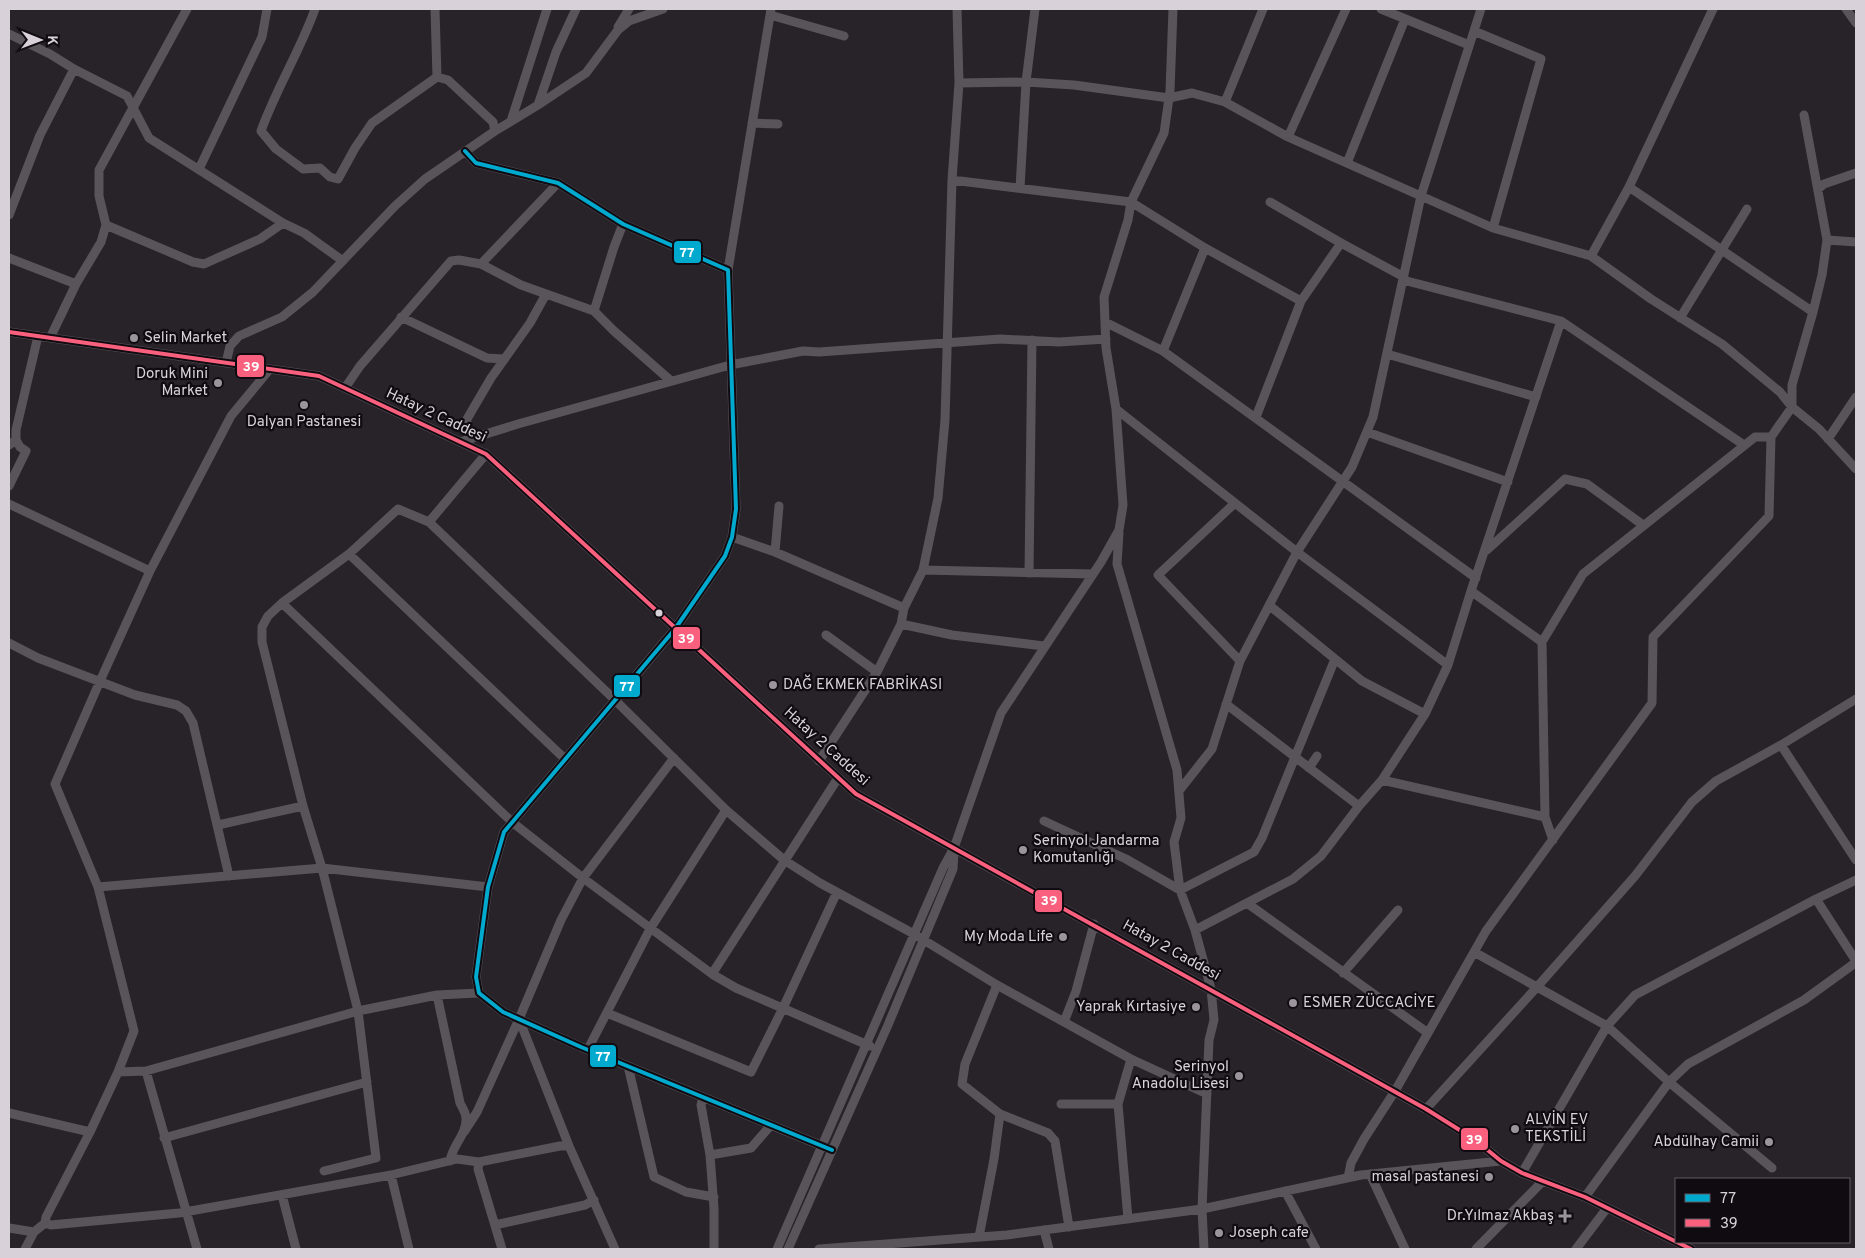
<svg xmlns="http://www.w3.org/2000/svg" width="1865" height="1258" viewBox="0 0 1865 1258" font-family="Overpass,sans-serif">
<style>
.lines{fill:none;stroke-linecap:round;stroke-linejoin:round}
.minor{stroke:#59545a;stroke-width:9}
.bus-1-casing{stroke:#100b11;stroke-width:8}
.bus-2-casing{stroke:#100b11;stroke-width:8}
.bus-1{stroke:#00a9ce;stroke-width:4}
.bus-2{stroke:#f8607d;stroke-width:4}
.poi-dot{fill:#9b949c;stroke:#100b11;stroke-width:2}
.bus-dot{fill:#d9d1da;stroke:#100b11;stroke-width:2}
.labels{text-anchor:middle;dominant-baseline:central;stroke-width:4.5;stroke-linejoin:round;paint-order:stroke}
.poi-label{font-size:15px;fill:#d9d1da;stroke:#100b11;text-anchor:end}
.street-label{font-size:15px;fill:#d9d1da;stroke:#100b11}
.line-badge{stroke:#100b11;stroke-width:2}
.badge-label{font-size:14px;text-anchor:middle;font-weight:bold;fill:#fff}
</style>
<rect width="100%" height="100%" fill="#282229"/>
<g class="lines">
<!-- minor -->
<path class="minor" d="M 435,9 L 437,77
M 1381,9 L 1469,45
M 1846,9 L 1856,23
M 770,15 L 844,36
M 618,27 L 629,9
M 1474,31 L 1541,59 L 1493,228
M 9,34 L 50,54 L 74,69 L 127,96 L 149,138 L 283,223 L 304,233 L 343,261
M 959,83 L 1026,82 L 1074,85 L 1169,98 L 1192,93 L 1225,102 L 1288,137 L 1493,228 L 1591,256 L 1651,299 L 1722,344 L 1780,392 L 1792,407 L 1819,429 L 1856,469
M 1225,102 L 1263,9
M 538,105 L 586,73 L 618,30 L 629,21 L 663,9
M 1804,115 L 1827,240 L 1822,275 L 1813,312
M 511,121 L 547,9
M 752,123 L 778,124
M 495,131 L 538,105 L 556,52 L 576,9
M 1288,137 L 1346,9
M 465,151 L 476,163 L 558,183 L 623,224 L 728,270 L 736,509 L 732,537 L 725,556 L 675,629 L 504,832 L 488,887 L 476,977 L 479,993 L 503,1012 L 581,1047 L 832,1150
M 1347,163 L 1405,19
M 199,169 L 262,37 L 267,9
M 952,180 L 1131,202 L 1205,248 L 1301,301
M 1020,188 L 1026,82 L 1035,9
M 1818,189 L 1824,184 L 1856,173
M 1270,202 L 1341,243
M 9,215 L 40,135 L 74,69
M 106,225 L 193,262 L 204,264 L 260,239 L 283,223
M 1827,240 L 1856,242
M 1591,256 L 1629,187 L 1713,9
M 9,258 L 76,284
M 481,264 L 558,183
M 728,270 L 771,9
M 1403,280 L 1561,321 L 1744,445
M 594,311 L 614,247 L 623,224
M 401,317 L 487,358 L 504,359
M 1680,318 L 1747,209
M 1105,322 L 1163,351 L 1476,578
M 9,332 L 319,376 L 486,454 L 856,794 L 1426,1109 L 1474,1139 L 1501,1161 L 1522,1173 L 1585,1197 L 1691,1249
M 50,338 L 76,284 L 101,242 L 106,225 L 99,196 L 99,170 L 187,9
M 1163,351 L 1205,248
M 1387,354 L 1536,397
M 226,363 L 230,346 L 239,336 L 282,317 L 313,292 L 395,206 L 425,179 L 495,131 L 493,122 L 448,80 L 437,77 L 372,123 L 355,148 L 338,179 L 330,177 L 320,168 L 303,169 L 276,149 L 261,131 C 276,89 300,51 315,9
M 345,388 L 360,366 L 451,261 L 459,260 L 481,264 L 521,285 L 594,311 L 614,331 L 671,381
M 1116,409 L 1297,552 L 1448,665
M 1256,417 L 1301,301 L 1341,243 L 1404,277
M 1367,432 L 1508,482
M 471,439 L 468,433 L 467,419 L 491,378 L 530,323 L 546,294
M 1828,439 L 1856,397
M 460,442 L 518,424 L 730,365 L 803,351 L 819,352 L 1000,339 L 1059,342 L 1106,339
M 9,445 L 16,440 L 16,430 L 38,336
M 9,486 L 26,451 L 20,447 L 16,440
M 1235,503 L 1158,575 L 1240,661
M 9,504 L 150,571
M 429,522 L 615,700 L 726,810 L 784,860 L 820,883 L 914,934 L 997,985 L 1131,1059
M 1119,533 L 1117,564 L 1177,770 L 1181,818 L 1174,842 L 1180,890 L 1195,930 L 1211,989 L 1214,1020 L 1209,1040 L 1202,1209 L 1204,1249
M 732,537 L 775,552 L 904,608
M 1487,550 L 1565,479 L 1587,484 L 1643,525
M 775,552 L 779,506
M 349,554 L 565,759
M 923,570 L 938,498 L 945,420 L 952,180 L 959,83 L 957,9
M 1029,573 L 1032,340
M 1471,591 L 1561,321
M 282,603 L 512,822 L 583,878 L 712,974
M 1269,605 L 1362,681 L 1425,714
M 901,624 L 952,635 L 1044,646
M 826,635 L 877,672
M 1542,642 L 1545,817
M 9,643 L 38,658 L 135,695 L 177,705 L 186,711 L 193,723 L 229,876
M 1226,704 L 1359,806
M 1781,745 L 1856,860
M 819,761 L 877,672 L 901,624 L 904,608 L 923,570 L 1093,574
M 1309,768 L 1317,756
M 838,778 L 712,974 L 736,988 L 870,1046
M 1382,780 L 1545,817 L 1553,840
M 1179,791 L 1212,749 L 1240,661 L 1297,552 L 1352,467 L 1373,417 L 1421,196 L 1481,9
M 1044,821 L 1126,859 L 1180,890 L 1254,852 L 1262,838 L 1335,659
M 218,825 L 303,806
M 98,887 L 322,868 L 488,887
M 1247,903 L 1428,1033
M 1195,930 L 1293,879 L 1321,856 L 1359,806 L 1382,780 L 1425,714 L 1448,665 L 1471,591 L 1542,642 L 1583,574 L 1755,437 L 1771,437
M 1343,973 L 1398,910
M 997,985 L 965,1064 L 962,1084 L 1000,1114 L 1048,1133 L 1055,1141 L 1069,1227
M 437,995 L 460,1103 C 462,1107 466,1113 466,1118 C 467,1134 452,1146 450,1161
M 607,1013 L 751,1072 L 783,1008 L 837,892
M 519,1019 L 569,1146 L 615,1249
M 1064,1022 L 1076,991 L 1094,924
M 588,1049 L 650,929 L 726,810
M 628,1066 L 654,1177 L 686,1192 L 714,1197
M 146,1071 L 197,1249
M 118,1072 L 146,1071 L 358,1011 L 437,995 L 479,993
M 703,1097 L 701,1105 L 710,1155 L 751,1148 L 771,1125
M 1061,1104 L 1118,1104
M 1426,1109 L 1537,987 L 1474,952
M 9,1113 L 90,1132
M 464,1132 L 477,1112 L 519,1019 L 561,920 L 583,878 L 674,758
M 164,1138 L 367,1082
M 710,1155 L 714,1208 L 714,1249
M 1772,1168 L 1669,1082 L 1607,1026 L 1537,987 L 1635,876 L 1692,802 L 1716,781 L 1781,745 L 1856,699
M 324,1171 L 376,1158 L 358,1011 L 322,868 L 303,806 L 262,642 L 262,627 L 268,616 L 282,603 L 349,554 L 398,509 L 429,522 L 486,454
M 1522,1173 L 1607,1026 L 1635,995 L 1816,899 L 1856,880
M 1370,1174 L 1405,1249
M 391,1175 L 409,1249
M 1348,1178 L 1351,1163 L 1364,1139 L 1395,1091 L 1486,931 L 1652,703 L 1653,637 L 1769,516 L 1771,437 L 1792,407 L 1792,385 L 1813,312 L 1629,187
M 1285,1191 L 1316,1249
M 282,1195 L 296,1249
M 1585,1197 L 1669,1082 L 1688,1064 L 1804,1000 L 1851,966 L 1856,961 L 1816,899
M 1128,1219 L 1118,1104 L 1131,1059 L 1207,1094
M 45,1223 L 51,1225 L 179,1213 L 391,1175 L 457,1159 L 479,1162
M 495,1225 L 585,1205 L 594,1200
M 9,1228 L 34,1232
M 1044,1230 L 1049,1249
M 979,1237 L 994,1159 L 1000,1114
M 25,1249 L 34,1232 L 45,1223 L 46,1217 L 90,1132 L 118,1072 L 134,1031 L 98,887 L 55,784 L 100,681 L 150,571 L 231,416 L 270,369
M 502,1249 L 478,1169 L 479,1162 L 560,1146 L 569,1146
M 777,1249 L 943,868 L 954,848 L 1001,713 L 1101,562 L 1119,530 L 1123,505 L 1116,409 L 1106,348 L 1104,297 L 1128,220 L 1131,202 L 1164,133 L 1170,91 L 1173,9
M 788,1249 L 888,1025 L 953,869 L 954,851
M 819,1249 L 1007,1235 L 1202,1209 L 1361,1175 L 1501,1161
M 1476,1249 L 1543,1181
M 1576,1249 L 1607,1208"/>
<!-- bus-1 casing -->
<g class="bus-1-casing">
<path id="bus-1" d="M 465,151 L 476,163 L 558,183 L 623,224 L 728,270 L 736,509 L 732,537 L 725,556 L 675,629 L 504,832 L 488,887 L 476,977 L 479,993 L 503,1012 L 581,1047 L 832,1150"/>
</g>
<!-- bus-2 casing -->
<g class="bus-2-casing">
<path id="bus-2" d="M 9,332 L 319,376 L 486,454 L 856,794 L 1426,1109 L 1474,1139 L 1501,1161 L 1522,1173 L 1585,1197 L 1691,1249"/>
</g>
<!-- bus-1 -->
<use href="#bus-1" class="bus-1"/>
<!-- bus-2 -->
<use href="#bus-2" class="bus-2"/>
</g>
<!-- markers -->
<g class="poi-dot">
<circle cx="134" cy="338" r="5"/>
<circle cx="218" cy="383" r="5"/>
<circle cx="304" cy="405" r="5"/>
<circle cx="773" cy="685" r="5"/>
<circle cx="1023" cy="850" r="5"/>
<circle cx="1063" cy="937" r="5"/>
<circle cx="1293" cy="1003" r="5"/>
<circle cx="1196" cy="1007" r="5"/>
<circle cx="1239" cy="1076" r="5"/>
<circle cx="1515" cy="1129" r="5"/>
<circle cx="1769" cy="1142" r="5"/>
<circle cx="1489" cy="1177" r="5"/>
<path d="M1562.5 1208.5h5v5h5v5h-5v5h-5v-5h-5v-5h5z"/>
<circle cx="1219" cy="1233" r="5"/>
</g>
<circle class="bus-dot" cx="659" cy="613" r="4.5"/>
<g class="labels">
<!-- poi labels -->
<g class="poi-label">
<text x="144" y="338" text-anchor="start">Selin Market</text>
<text x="208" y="374">Doruk Mini<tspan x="208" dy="17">Market</tspan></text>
<text x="304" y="422" text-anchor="middle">Dalyan Pastanesi</text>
<text x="783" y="685" text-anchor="start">DAĞ EKMEK FABRİKASI</text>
<text x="1033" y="841" text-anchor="start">Serinyol Jandarma<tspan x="1033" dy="17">Komutanlığı</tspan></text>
<text x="1053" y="937">My Moda Life</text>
<text x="1303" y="1003" text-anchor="start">ESMER ZÜCCACİYE</text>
<text x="1186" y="1007">Yaprak Kırtasiye</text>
<text x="1229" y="1067">Serinyol<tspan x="1229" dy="17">Anadolu Lisesi</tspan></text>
<text x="1525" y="1120" text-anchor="start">ALVİN EV<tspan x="1525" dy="17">TEKSTİLİ</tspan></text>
<text x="1759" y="1142">Abdülhay Camii</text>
<text x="1479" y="1177">masal pastanesi</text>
<text x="1554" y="1216">Dr.Yılmaz Akbaş</text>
<text x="1229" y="1233" text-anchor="start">Joseph cafe</text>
</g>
<!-- street labels -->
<g class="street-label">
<text transform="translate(436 416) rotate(25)">Hatay 2 Caddesi</text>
<text transform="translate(826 747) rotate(42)">Hatay 2 Caddesi</text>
<text transform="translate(1171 951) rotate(29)">Hatay 2 Caddesi</text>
</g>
</g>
<g class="line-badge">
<rect x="673" y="240" width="29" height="24" rx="5" fill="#00a9ce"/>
<rect x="236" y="354" width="29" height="24" rx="5" fill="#f8607d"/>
<rect x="672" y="626" width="29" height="24" rx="5" fill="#f8607d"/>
<rect x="613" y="674" width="28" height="24" rx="5" fill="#00a9ce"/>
<rect x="1034" y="889" width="29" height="24" rx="5" fill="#f8607d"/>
<rect x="589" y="1044" width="28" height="24" rx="5" fill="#00a9ce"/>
<rect x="1460" y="1127" width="29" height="24" rx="5" fill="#f8607d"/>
</g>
<g class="badge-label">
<text x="687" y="257">77</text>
<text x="251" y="371">39</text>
<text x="686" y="643">39</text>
<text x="627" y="691">77</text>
<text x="1049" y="905">39</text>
<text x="603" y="1061">77</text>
<text x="1474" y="1144">39</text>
</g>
<!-- border -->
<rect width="1865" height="1258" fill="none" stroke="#d9d1da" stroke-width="20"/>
<!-- legend -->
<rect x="1675" y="1178" width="175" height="65" fill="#100b11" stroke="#605a61"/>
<rect x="1685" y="1194" width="25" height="8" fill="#00a9ce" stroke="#605a61"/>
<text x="1720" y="1203" font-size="15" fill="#d9d1da">77</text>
<rect x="1685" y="1219" width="25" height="8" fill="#f8607d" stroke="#605a61"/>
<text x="1720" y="1228" font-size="15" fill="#d9d1da">39</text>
<!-- north arrow -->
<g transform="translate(40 40) rotate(91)" stroke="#100b11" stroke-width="4" paint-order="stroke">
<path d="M0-4L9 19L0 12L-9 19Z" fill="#d9d1da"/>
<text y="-8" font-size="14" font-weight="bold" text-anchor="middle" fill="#d9d1da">K</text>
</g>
</svg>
